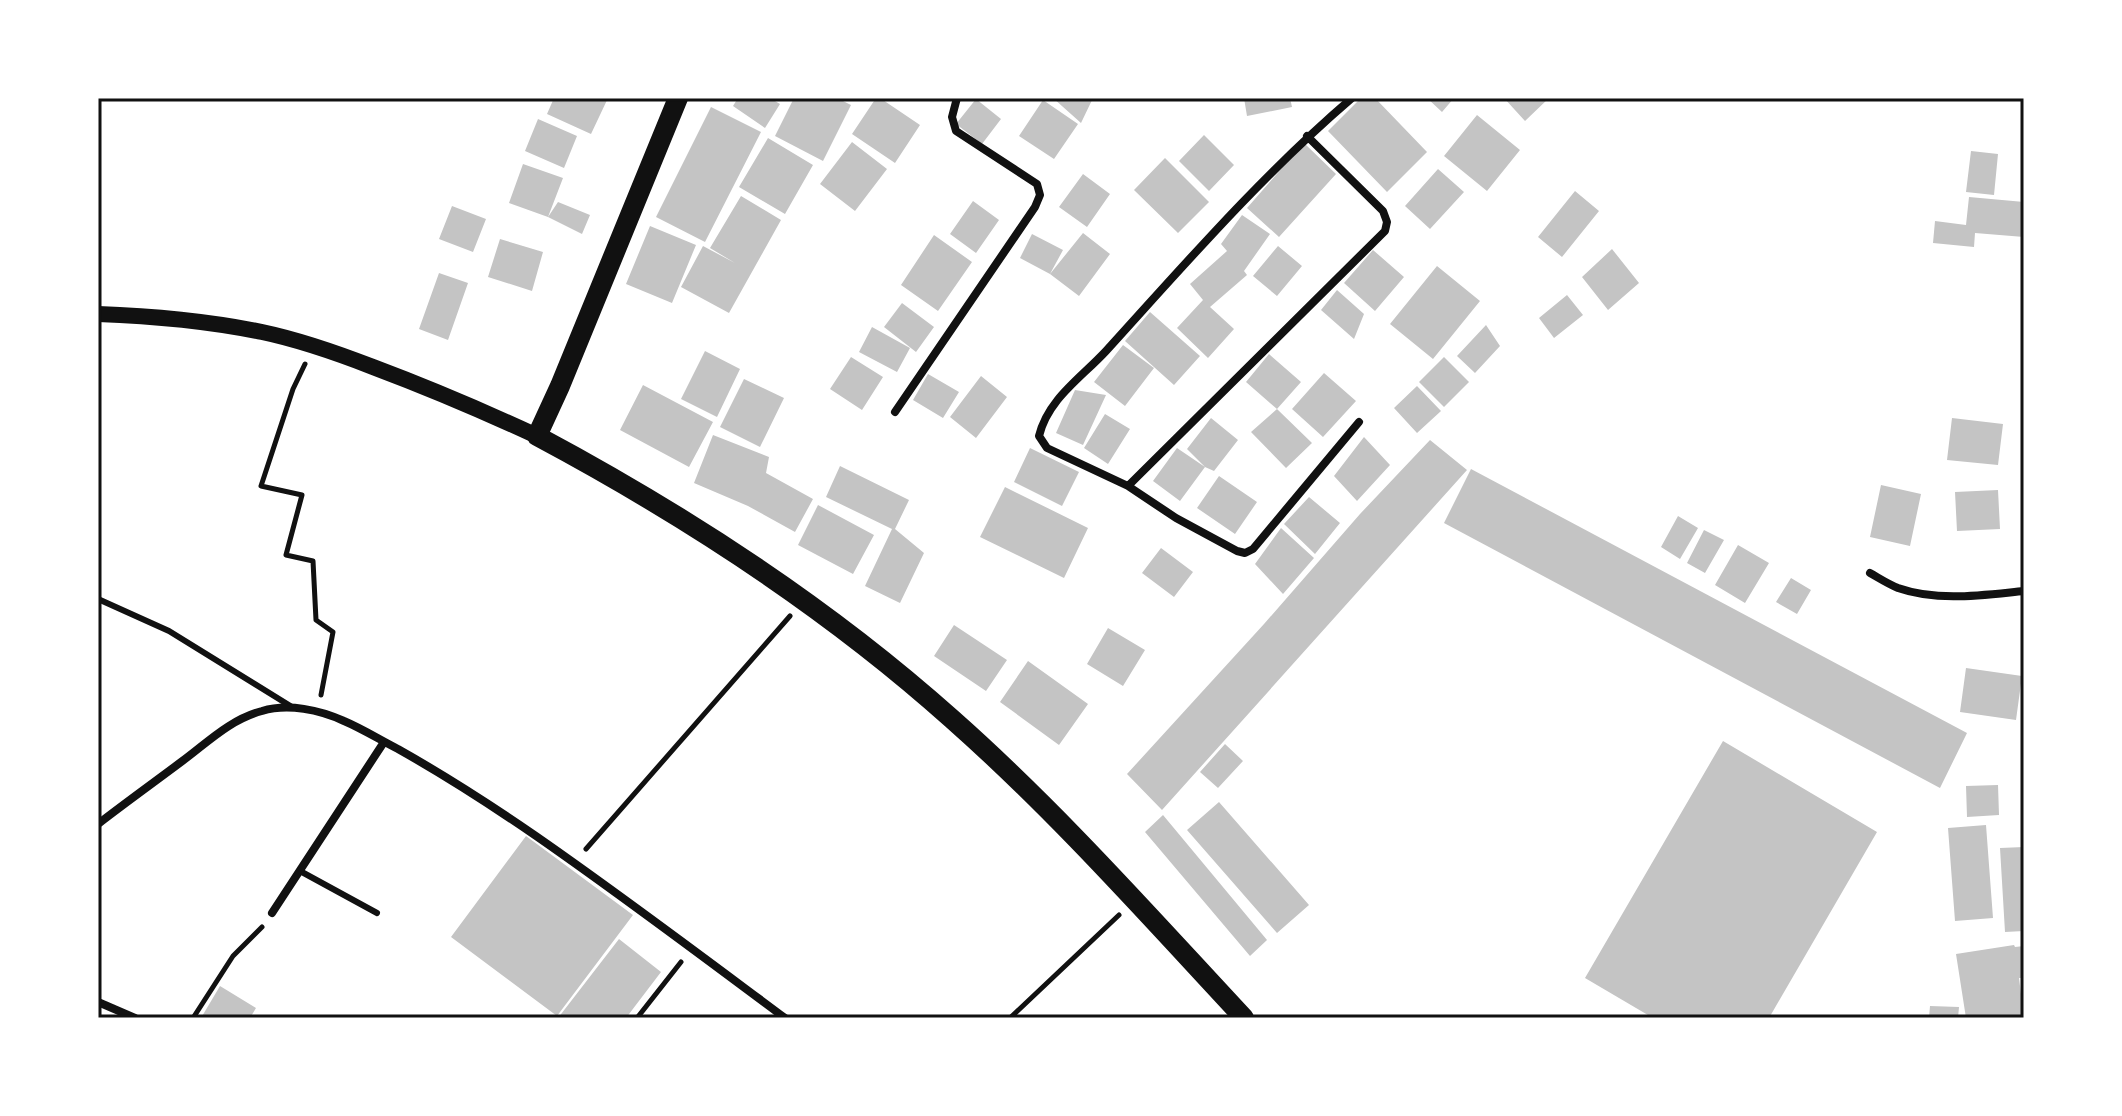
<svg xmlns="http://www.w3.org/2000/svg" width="2122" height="1116" viewBox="0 0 2122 1116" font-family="'Source Sans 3',sans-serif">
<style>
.building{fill:#c4c4c4}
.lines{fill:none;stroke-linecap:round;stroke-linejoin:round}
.path{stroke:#111;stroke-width:5}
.service{stroke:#111;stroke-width:6}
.minor{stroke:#111;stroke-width:8}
.secondary{stroke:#111;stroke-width:16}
.primary{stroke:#111;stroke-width:20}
.neatline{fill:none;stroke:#111;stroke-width:3}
</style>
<rect width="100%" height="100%" fill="#fff"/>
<!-- building -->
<path class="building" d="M 554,98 L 608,98 L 591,134 L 547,114 Z
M 738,98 L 770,98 L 780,104 L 765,128 L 733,106 Z
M 794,98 L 837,98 L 851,105 L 823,161 L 775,136 Z
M 876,98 L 880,98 L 920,125 L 895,163 L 852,134 Z
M 1053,98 L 1093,98 L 1081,123 Z
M 1244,98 L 1290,98 L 1292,107 L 1247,116 Z
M 1361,98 L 1375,98 L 1427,152 L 1387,192 L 1328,131 Z
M 1427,98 L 1454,98 L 1442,112 Z
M 1504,98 L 1549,98 L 1525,121 Z
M 976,99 L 1001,119 L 982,144 L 956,124 Z
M 1043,100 L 1078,124 L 1054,159 L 1019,136 Z
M 711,107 L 761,132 L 705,242 L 656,217 Z
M 1477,115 L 1520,150 L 1487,191 L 1444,156 Z
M 538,119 L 577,136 L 564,168 L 525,151 Z
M 1204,135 L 1234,165 L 1209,191 L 1179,161 Z
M 768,138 L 813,165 L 785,214 L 739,187 Z
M 852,142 L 887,169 L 855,211 L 820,184 Z
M 1304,143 L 1336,174 L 1279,237 L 1247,208 Z
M 1971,151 L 1998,154 L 1994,195 L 1966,192 Z
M 1165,158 L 1209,202 L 1178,233 L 1134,190 Z
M 523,164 L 563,178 L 548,217 L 509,203 Z
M 1438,169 L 1464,192 L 1430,229 L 1405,206 Z
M 1083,174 L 1110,194 L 1087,227 L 1059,207 Z
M 1575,191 L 1599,211 L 1562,257 L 1538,237 Z
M 741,196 L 781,220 L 729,313 L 681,287 L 703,246 L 735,263 L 710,248 Z
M 1969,197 L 2024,202 L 2024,237 L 1975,233 L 1974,247 L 1933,243 L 1935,221 L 1966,225 Z
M 973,201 L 999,220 L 976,253 L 950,234 Z
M 558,202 L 590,215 L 582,234 L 548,217 Z
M 452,206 L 486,219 L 473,252 L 439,239 Z
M 1242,215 L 1270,234 L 1244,271 L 1247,275 L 1210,307 L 1234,329 L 1208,358 L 1177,328 L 1203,300 L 1190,284 L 1227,251 L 1221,244 Z
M 650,226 L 696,245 L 672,303 L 626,284 Z
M 1083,233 L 1110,254 L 1079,296 L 1050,274 Z
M 1032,234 L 1063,250 L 1050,274 L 1020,258 Z
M 934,235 L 972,262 L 938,311 L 901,285 Z
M 500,239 L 543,252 L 532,291 L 488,277 Z
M 1278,246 L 1302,266 L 1277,296 L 1253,276 Z
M 1612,249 L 1639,283 L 1608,310 L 1582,277 Z
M 1373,250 L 1404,277 L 1375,311 L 1344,283 Z
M 1437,266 L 1480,301 L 1433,359 L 1390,324 Z
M 439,273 L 468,283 L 448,340 L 419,329 Z
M 1337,290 L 1364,314 L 1354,339 L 1321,310 Z
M 1567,295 L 1583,315 L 1554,338 L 1539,318 Z
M 902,303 L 934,327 L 916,352 L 884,327 Z
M 1150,312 L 1200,356 L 1174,385 L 1125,341 Z
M 1486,325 L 1500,346 L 1475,373 L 1457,356 Z
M 872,327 L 910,348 L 897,372 L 859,352 Z
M 1123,345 L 1154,368 L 1125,406 L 1094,382 Z
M 705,351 L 740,369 L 717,417 L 681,399 Z
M 1269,354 L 1301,382 L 1277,409 L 1246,382 Z
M 851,357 L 883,377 L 862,410 L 830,389 Z
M 1444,357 L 1469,382 L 1444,407 L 1419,382 Z
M 1324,373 L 1356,401 L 1323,437 L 1292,409 Z
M 928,374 L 959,392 L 943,418 L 913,400 Z
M 981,376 L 1007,397 L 976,438 L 950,417 Z
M 744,379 L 784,398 L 760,447 L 720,427 Z
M 643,385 L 713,422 L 689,467 L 620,430 Z
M 1417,386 L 1441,411 L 1417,433 L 1394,408 Z
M 1075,390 L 1106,395 L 1083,445 L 1056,433 Z
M 1277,409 L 1312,443 L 1286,468 L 1251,432 Z
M 1105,414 L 1130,429 L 1108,464 L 1084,448 Z
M 1211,418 L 1238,440 L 1214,471 L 1205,467 L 1187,449 Z
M 1952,418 L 2003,424 L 1998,465 L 1947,460 Z
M 713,435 L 769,457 L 766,473 L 813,499 L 795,532 L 748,506 L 694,483 Z
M 1364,437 L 1390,465 L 1357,501 L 1334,476 Z
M 1430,440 L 1467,470 L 1162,810 L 1127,774 L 1264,624 L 1360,514 Z
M 1030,448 L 1079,472 L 1062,506 L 1014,482 Z
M 1177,448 L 1205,467 L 1180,501 L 1153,481 Z
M 840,466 L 909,500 L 895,529 L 924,553 L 900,603 L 865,586 L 892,529 L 826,497 Z
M 1471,469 L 1967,733 L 1940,788 L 1444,523 Z
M 1219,476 L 1257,502 L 1235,534 L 1197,508 Z
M 1881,485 L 1921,494 L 1910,546 L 1870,537 Z
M 1005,487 L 1088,528 L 1064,578 L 980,537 Z
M 1998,490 L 2000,529 L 1957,531 L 1955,492 Z
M 1309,497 L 1340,523 L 1315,554 L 1284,524 Z
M 818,505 L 874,535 L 853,574 L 798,545 Z
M 1678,516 L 1698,528 L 1680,559 L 1661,547 Z
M 1281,528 L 1314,558 L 1283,594 L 1255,564 Z
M 1704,530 L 1724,540 L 1705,573 L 1687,563 Z
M 1738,545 L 1769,563 L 1745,603 L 1715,585 Z
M 1161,548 L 1193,572 L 1174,597 L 1142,573 Z
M 1791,578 L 1811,590 L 1797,614 L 1776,602 Z
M 954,625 L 1007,660 L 986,691 L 934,656 Z
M 1108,628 L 1145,650 L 1123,686 L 1087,664 Z
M 1028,661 L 1088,704 L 1059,745 L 1000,702 Z
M 1966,668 L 2022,676 L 2016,720 L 1960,712 Z
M 1723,741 L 1877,832 L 1769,1018 L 1653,1018 L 1585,978 Z
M 1225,744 L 1243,761 L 1218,788 L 1200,772 Z
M 1998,785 L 1999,815 L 1967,817 L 1966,786 Z
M 1219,802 L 1309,905 L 1277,933 L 1187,830 Z
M 1163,815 L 1267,940 L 1250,956 L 1145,832 Z
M 1986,825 L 1993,918 L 1955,921 L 1948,828 Z
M 526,836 L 633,915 L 557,1016 L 451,937 Z
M 2024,847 L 2024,931 L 2005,932 L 2000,848 Z
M 619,939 L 661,972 L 626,1018 L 558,1018 Z
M 2014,945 L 2015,947 L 2024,946 L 2024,978 L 2019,978 L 2024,1018 L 1966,1018 L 1956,954 Z
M 220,986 L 256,1008 L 250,1018 L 201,1018 Z
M 1930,1006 L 1959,1007 L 1958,1018 L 1929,1018 Z"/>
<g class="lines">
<!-- path -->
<path class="path" d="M 305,364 L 293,389 L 261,486 L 302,495 L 286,555 L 313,561 L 316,620 L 333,632 L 321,695
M 586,849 L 790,616
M 193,1018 L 233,956 L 262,927
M 637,1018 L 681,962
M 1010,1018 L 1119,915"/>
<!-- service -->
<path class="service" d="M 98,599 L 169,631 L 292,707
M 300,871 L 377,913"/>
<!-- minor -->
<path class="minor" d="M 1352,98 C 1262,175 1185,264 1106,351 C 1081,378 1048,399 1039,436 L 1047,448 L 1128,486 L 1176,518 L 1237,551 L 1245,553 L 1253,549 L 1359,422
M 895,412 L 1035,207 L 1040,195 L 1037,184 L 956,131 L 952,117 L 957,98
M 1128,486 L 1385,231 L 1387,222 L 1383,211 L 1307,136
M 1870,573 C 1879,578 1888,584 1898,588 C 1938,602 1983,595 2024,591
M 98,824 C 125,803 153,783 181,762 C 207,743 229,720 262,711 C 288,703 320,710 344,721 C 363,729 380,740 398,749 C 446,776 491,805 536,836 C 621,895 703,957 785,1018
M 272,913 L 384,742
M 98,1002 L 135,1018"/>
<!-- secondary -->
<path class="secondary" d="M 98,314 C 153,316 208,321 262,332 C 300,340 337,353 373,367 C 429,388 483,411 537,436"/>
<!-- primary -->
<path class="primary" d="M 678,98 L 560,386 L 537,436 C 685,515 827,607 952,719 C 1056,811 1149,916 1244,1018"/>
</g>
<!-- border -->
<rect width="2122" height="1116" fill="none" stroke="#ffffff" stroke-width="200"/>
<rect x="100" y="100" width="1922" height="916" class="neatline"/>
</svg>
